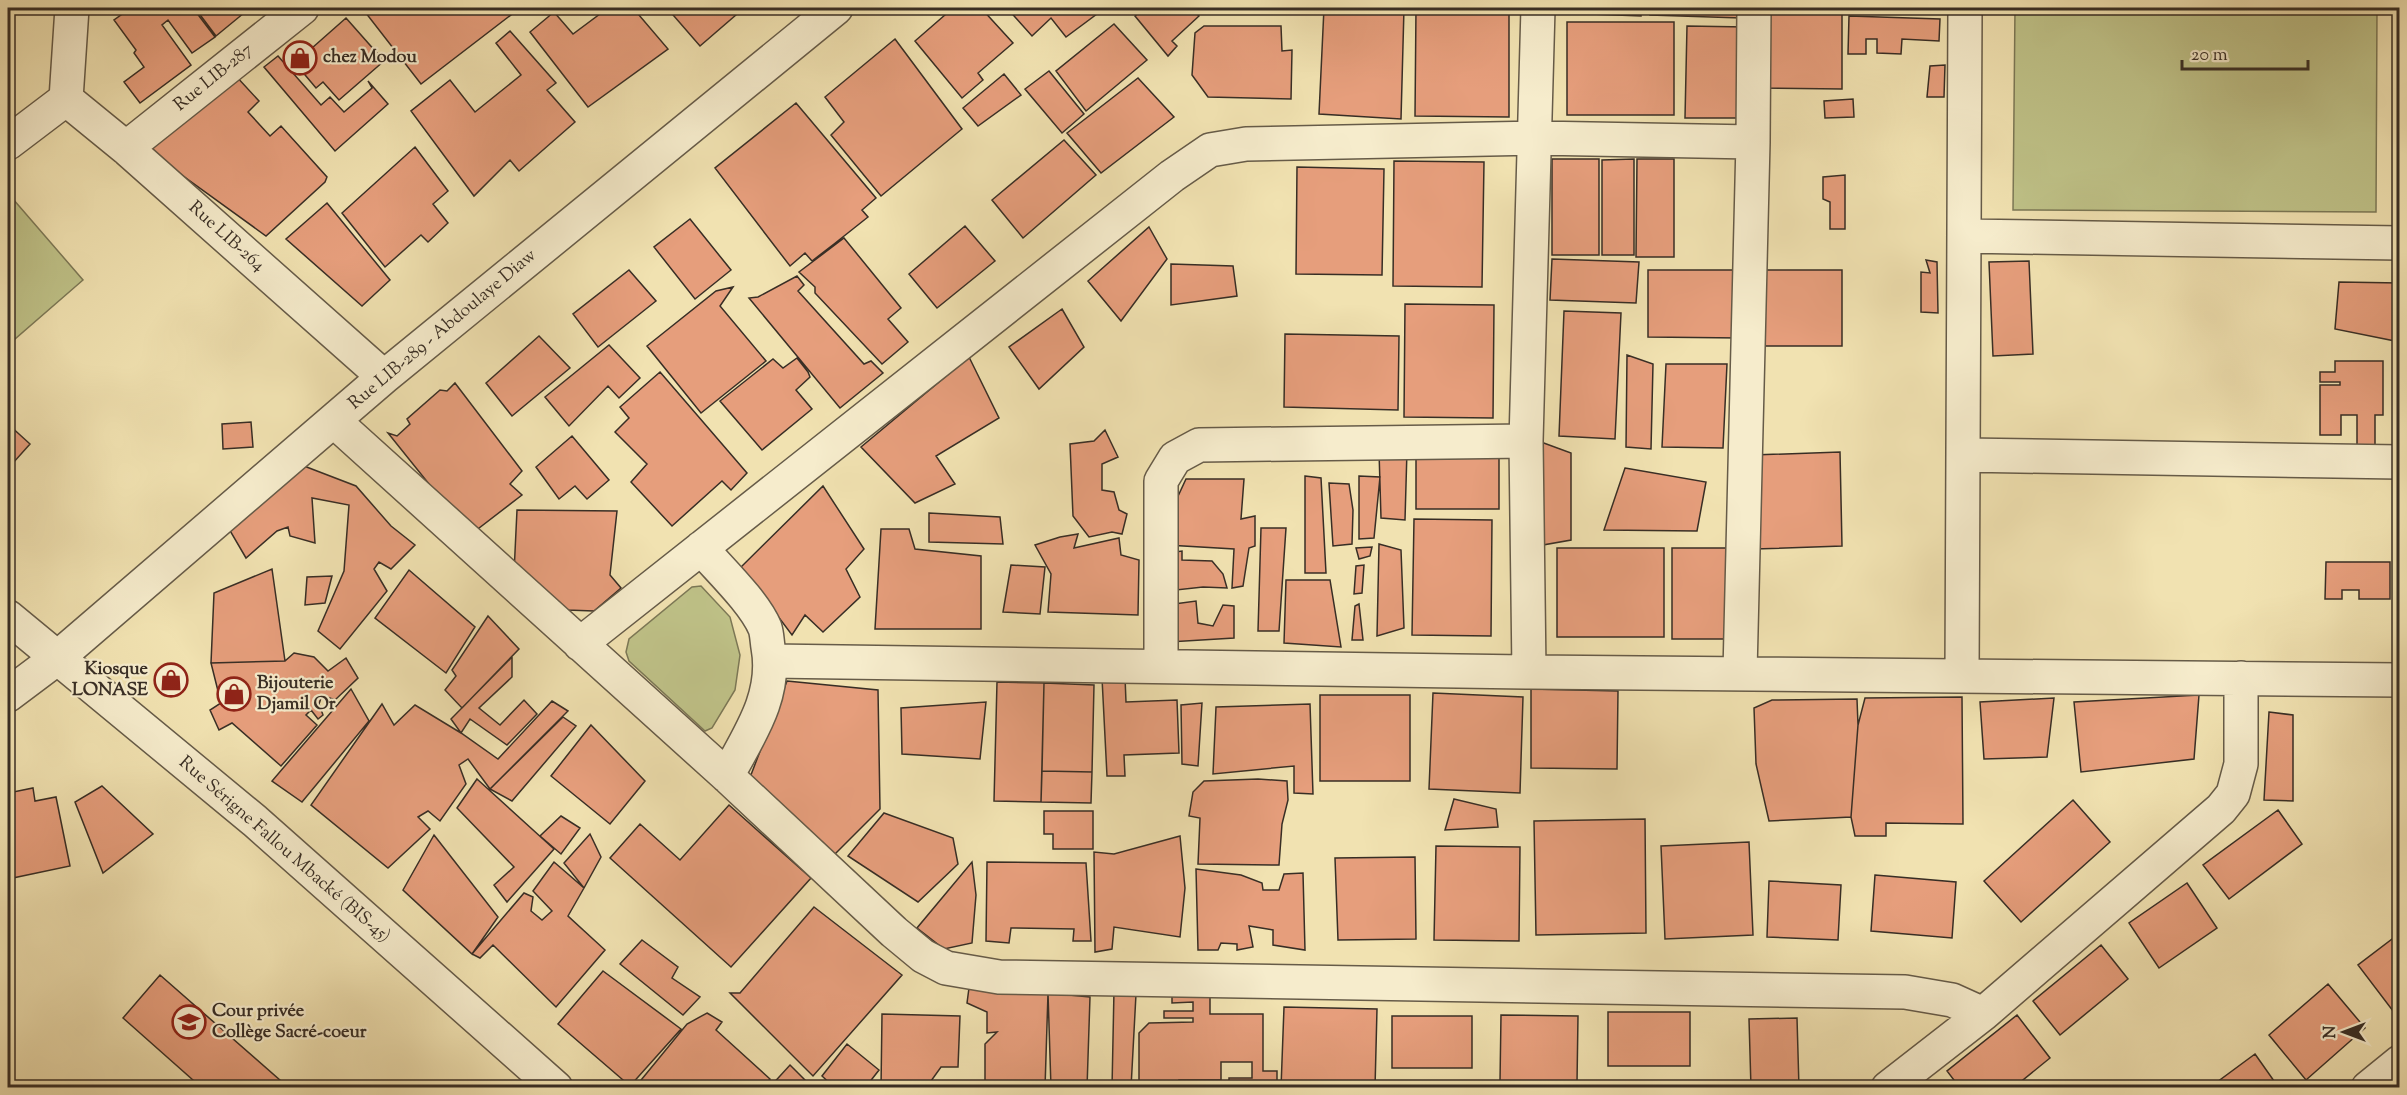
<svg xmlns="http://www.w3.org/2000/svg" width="2407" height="1095" viewBox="0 0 2407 1095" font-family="'Sorts Mill Goudy',serif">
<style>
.green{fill:#bfc288;stroke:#7c7856;stroke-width:1.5}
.building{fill:#e69e7c;stroke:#382e25;stroke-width:1.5}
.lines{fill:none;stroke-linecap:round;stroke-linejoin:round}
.street-casing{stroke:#665b48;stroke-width:36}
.street{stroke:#f6eccc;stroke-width:33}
.labels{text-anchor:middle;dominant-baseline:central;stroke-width:4.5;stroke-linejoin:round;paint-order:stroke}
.poi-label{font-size:18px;font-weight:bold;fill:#382e25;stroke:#f6eccc;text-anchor:start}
.street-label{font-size:18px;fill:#382e25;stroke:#f6eccc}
</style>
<rect width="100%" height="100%" fill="#f1e2b1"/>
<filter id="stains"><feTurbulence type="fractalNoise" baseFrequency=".00333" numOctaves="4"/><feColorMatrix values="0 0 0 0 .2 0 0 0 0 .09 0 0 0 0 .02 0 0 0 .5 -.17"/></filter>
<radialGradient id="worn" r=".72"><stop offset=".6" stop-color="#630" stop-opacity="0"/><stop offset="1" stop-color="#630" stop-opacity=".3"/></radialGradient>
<!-- green -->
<path class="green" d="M 2015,8 L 2377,8 L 2376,212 L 2013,210 Z
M 13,199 L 83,280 L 8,345 L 8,204 Z
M 701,586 L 730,617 L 740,655 L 735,690 L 712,728 L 705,731 L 629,661 L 626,652 L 629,639 L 692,587 Z"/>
<!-- building -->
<path class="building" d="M 131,8 L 193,8 L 215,37 L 192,53 L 168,20 L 162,25 L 191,65 L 140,103 L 124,82 L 144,67 L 134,53 L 136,50 L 114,20 Z
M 195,8 L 240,8 L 244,13 L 216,36 Z
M 362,8 L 520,8 L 421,84 Z
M 608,8 L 633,8 L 668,49 L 588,107 L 530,32 L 554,12 L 573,34 Z
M 667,8 L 744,8 L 700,46 Z
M 953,8 L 981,8 L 1013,43 L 978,73 L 983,80 L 962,98 L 915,41 Z
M 1007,8 L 1105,8 L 1066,37 L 1051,18 L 1032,36 Z
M 1145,8 L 1192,8 L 1199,16 L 1172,41 L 1177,46 L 1168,56 L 1135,16 Z
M 1324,8 L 1404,8 L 1401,119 L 1319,114 Z
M 1416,8 L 1509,8 L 1509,117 L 1415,116 Z
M 1565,8 L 1641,8 L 1641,16 L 1565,13 Z
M 1650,8 L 1742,8 L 1741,18 L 1650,15 Z
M 1849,8 L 1890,8 L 1890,9 L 1849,9 Z
M 1760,9 L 1842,9 L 1842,89 L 1760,88 Z
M 1849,16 L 1940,19 L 1939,41 L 1902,39 L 1901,54 L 1877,53 L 1877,39 L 1866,39 L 1866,54 L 1848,54 Z
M 346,18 L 384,61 L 339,100 L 323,82 L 316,88 L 295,63 Z
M 1567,22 L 1674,22 L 1674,115 L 1567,115 Z
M 1114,24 L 1147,60 L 1086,111 L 1056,71 Z
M 1204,26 L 1281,26 L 1282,51 L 1292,50 L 1291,99 L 1208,97 L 1192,75 L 1195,33 Z
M 1687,26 L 1746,27 L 1744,118 L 1685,118 Z
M 510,31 L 556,83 L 547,90 L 575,122 L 519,171 L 510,160 L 474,196 L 411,111 L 450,80 L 475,112 L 521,75 L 496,43 Z
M 895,39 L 962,129 L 881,196 L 831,135 L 844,122 L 825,97 Z
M 278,56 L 321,105 L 330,97 L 344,112 L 372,88 L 368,81 L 388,104 L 335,151 L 264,67 Z
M 1945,65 L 1944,97 L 1927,97 L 1930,66 Z
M 1049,71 L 1084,114 L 1062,133 L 1025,89 Z
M 1004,74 L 1021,95 L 978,126 L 963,108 Z
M 235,75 L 259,101 L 248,112 L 270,136 L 281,126 L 327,177 L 325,182 L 266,236 L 143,147 Z
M 1138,78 L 1174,117 L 1101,173 L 1067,133 Z
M 1853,99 L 1854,117 L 1825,118 L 1824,101 Z
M 796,103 L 876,198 L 862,210 L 868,217 L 834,244 L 812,261 L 805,253 L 790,266 L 715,168 Z
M 1064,140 L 1096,175 L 1023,238 L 992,200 Z
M 415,147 L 448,191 L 433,204 L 448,223 L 428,242 L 421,235 L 385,267 L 342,213 Z
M 1552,159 L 1599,159 L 1599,255 L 1552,255 Z
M 1634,159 L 1634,255 L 1602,255 L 1602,160 Z
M 1637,159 L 1674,159 L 1674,257 L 1636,257 Z
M 1394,161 L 1484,162 L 1482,287 L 1393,286 Z
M 1297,167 L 1384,169 L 1382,275 L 1296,274 Z
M 1845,175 L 1845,229 L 1830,229 L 1830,202 L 1823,199 L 1823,177 Z
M 327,203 L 390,280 L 362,306 L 286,239 Z
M 690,219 L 731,270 L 695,299 L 654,247 Z
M 965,226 L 995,261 L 937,308 L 909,274 Z
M 1149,227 L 1167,259 L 1121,321 L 1088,281 Z
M 844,238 L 901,308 L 888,319 L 908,342 L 882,364 L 815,293 L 815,287 L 799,272 Z
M 1552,259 L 1639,262 L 1636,303 L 1550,300 Z
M 1926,260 L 1937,262 L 1938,313 L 1921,312 L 1921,272 L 1930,273 Z
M 2029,261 L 2033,354 L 1993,356 L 1989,262 Z
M 1171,264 L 1233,266 L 1237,296 L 1171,305 Z
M 629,270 L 656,301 L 598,347 L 573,314 Z
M 1648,270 L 1741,270 L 1740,338 L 1648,337 Z
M 1754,270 L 1842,270 L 1842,346 L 1754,346 Z
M 797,276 L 804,285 L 798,291 L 864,364 L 871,361 L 883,373 L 840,408 L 749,298 L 758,297 Z
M 2339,282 L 2400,283 L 2400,342 L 2335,329 Z
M 733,287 L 720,306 L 766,361 L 701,413 L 647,346 L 716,291 Z
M 1405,304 L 1494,305 L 1493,418 L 1404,417 Z
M 1062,309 L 1084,347 L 1039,389 L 1009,347 Z
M 1564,311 L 1621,313 L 1615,439 L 1559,436 Z
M 1285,334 L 1399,336 L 1398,410 L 1284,407 Z
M 539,336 L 570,368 L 512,416 L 486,383 Z
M 609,345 L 640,378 L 619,398 L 608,386 L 569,426 L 545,397 Z
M 1627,355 L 1653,364 L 1651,449 L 1626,447 Z
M 969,357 L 999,418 L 936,456 L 955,484 L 915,503 L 861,447 Z
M 797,358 L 808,372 L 810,377 L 796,390 L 812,409 L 762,450 L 720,401 L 773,359 L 783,368 Z
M 2335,361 L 2383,361 L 2383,415 L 2375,415 L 2375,447 L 2357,447 L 2357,415 L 2341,415 L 2341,435 L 2320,435 L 2320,385 L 2340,385 L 2340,382 L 2320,382 L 2320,372 L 2335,372 Z
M 1666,364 L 1727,364 L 1723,448 L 1662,447 Z
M 660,372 L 747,473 L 731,490 L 722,481 L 672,526 L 631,482 L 647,464 L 615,432 L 629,418 L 620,407 Z
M 455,383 L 522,471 L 510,484 L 522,495 L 470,535 L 388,433 L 397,436 L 410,424 L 407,419 L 440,390 L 447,391 Z
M 251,422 L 253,447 L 223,449 L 222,424 Z
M 8,424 L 30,444 L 13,463 L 8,458 Z
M 1105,430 L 1118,457 L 1102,464 L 1102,490 L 1114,492 L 1119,510 L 1127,514 L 1122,534 L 1112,532 L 1089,537 L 1073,516 L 1070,444 L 1094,441 Z
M 572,436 L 609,480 L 587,499 L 575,486 L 559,499 L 536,467 Z
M 1541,442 L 1571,453 L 1571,540 L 1537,546 Z
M 1416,448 L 1499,448 L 1499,509 L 1416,509 Z
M 1407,450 L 1405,520 L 1381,518 L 1379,451 Z
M 1840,452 L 1842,546 L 1755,549 L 1753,455 Z
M 304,466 L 356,486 L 391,526 L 415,545 L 391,569 L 379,562 L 374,569 L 387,591 L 340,649 L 318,631 L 344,571 L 349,505 L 312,498 L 315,543 L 290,536 L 288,527 L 277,531 L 246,558 L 229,529 Z
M 1625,468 L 1706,482 L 1697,531 L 1604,530 Z
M 1305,476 L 1321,478 L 1326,573 L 1305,573 Z
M 1359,476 L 1380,477 L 1374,538 L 1359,539 Z
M 1186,479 L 1244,479 L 1241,519 L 1255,516 L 1255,546 L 1249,548 L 1243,586 L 1232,588 L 1234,549 L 1167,545 L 1166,522 Z
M 1329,483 L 1349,484 L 1353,510 L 1352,544 L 1333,546 Z
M 823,486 L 864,549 L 846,569 L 860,597 L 823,632 L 805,615 L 792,635 L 741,567 Z
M 517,510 L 617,511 L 610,575 L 621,588 L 594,611 L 567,610 L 514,573 Z
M 929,513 L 1000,517 L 1003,544 L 929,542 Z
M 1414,519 L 1492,520 L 1491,636 L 1412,635 Z
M 1261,528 L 1286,528 L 1279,631 L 1258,631 Z
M 881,529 L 909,529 L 915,549 L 981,556 L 981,629 L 875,629 Z
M 1078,534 L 1074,548 L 1119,538 L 1121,555 L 1139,560 L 1138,615 L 1048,612 L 1051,574 L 1035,545 L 1060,537 Z
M 1379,544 L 1401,550 L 1404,628 L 1377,636 Z
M 1372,547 L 1370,556 L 1359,559 L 1356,548 Z
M 1557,548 L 1664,548 L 1664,637 L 1557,637 Z
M 1672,548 L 1730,548 L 1730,639 L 1672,639 Z
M 1182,551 L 1182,560 L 1212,561 L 1223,574 L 1227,588 L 1203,587 L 1167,591 L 1168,553 Z
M 2326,562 L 2390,562 L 2390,599 L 2359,599 L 2359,590 L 2342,590 L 2342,599 L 2325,599 Z
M 1011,565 L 1045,567 L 1040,614 L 1003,612 Z
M 1364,565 L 1362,593 L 1354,594 L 1356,566 Z
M 272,569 L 285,661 L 211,663 L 214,593 Z
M 409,570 L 475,627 L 446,673 L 375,618 Z
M 332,576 L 325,603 L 305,605 L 307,577 Z
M 1286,580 L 1330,580 L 1341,647 L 1284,643 Z
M 1196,601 L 1198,623 L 1213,626 L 1223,605 L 1234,606 L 1234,638 L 1169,642 L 1167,605 Z
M 1359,604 L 1363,640 L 1352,640 L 1355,606 Z
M 488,616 L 519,649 L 462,708 L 445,690 L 456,676 L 452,670 Z
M 294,653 L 314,657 L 328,671 L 346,658 L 358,678 L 335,700 L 322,695 L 319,704 L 323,715 L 318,719 L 311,710 L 306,715 L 317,725 L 281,766 L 232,723 L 219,730 L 210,710 L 221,703 L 211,663 L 285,661 Z
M 512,657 L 512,677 L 479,708 L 500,725 L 524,700 L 537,714 L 507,745 L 470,719 L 461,733 L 451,719 Z
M 1125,677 L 1126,702 L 1177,700 L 1179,753 L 1124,755 L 1125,776 L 1107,776 L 1102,678 Z
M 787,681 L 878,690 L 880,809 L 831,858 L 749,780 Z
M 997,682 L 1044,683 L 1041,802 L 994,801 Z
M 1044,683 L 1094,685 L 1092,772 L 1042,771 Z
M 351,689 L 369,721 L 302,802 L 272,781 Z
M 1531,689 L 1618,691 L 1617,769 L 1531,768 Z
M 1433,693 L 1523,697 L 1520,793 L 1429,789 Z
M 1320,695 L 1410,695 L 1410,781 L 1320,781 Z
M 2199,695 L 2194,759 L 2081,772 L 2074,702 Z
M 1962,697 L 1963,824 L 1886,823 L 1886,836 L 1855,836 L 1851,817 L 1858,725 L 1865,698 Z
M 2054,698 L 2047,757 L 1984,759 L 1980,702 Z
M 1857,699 L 1858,725 L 1851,817 L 1769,821 L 1756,764 L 1754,708 L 1772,700 Z
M 552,701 L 568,711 L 490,789 L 468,759 L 459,765 L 466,784 L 440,821 L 428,811 L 418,817 L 430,829 L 388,868 L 311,805 L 382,704 L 394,725 L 415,705 L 461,733 L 498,759 Z
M 986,702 L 980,759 L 902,754 L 901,708 Z
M 1202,703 L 1198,766 L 1182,764 L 1181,705 Z
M 1310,704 L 1313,794 L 1294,793 L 1294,766 L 1213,774 L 1216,707 Z
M 2269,712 L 2293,715 L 2293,801 L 2264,800 Z
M 563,717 L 576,726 L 512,801 L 490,789 Z
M 591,725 L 645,781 L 610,824 L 551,776 Z
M 1042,771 L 1092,772 L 1091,803 L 1041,802 Z
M 477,779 L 554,849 L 507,902 L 494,885 L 514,867 L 457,808 Z
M 1258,779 L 1287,781 L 1288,800 L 1282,824 L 1279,865 L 1198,864 L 1200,818 L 1189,816 L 1193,792 L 1204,781 Z
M 102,786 L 153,834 L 103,873 L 75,802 Z
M 33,788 L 35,801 L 56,797 L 70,866 L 8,879 L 8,793 Z
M 1454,799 L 1496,809 L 1498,827 L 1445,830 Z
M 2073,800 L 2110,842 L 2021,922 L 1984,881 Z
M 729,805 L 811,878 L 731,967 L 610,858 L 640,824 L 680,860 Z
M 2278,810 L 2302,844 L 2229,899 L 2203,865 Z
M 1044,811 L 1093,811 L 1093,849 L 1053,849 L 1053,834 L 1044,834 Z
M 884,813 L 953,838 L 958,864 L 918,902 L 848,856 Z
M 561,816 L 580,828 L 561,854 L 540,836 Z
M 1645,819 L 1646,933 L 1536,935 L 1534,821 Z
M 590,834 L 601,857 L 584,888 L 564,863 Z
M 434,835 L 498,917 L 472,954 L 403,890 Z
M 1180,836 L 1185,888 L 1180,937 L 1114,927 L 1112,949 L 1095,952 L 1094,852 L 1114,854 Z
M 1749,842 L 1753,935 L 1665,939 L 1661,846 Z
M 1436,846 L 1520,847 L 1519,941 L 1434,940 Z
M 1415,857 L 1416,939 L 1338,940 L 1335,858 Z
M 554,862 L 584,888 L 568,916 L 605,950 L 556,1007 L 493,945 L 480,958 L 472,954 L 524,893 L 533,897 L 531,911 L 542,920 L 552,911 L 533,891 Z
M 972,862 L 976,895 L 972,943 L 944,949 L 917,928 Z
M 987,862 L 1086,863 L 1091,941 L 1073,941 L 1074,929 L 1011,928 L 1009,943 L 986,941 Z
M 1196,869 L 1241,875 L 1262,883 L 1263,890 L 1279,890 L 1284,874 L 1303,873 L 1305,950 L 1273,945 L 1273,930 L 1249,926 L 1253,947 L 1237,950 L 1237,944 L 1221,943 L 1218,950 L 1198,950 Z
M 1875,875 L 1956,882 L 1952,938 L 1871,931 Z
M 1769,881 L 1841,885 L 1838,940 L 1767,937 Z
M 2187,883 L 2217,928 L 2159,968 L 2129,923 Z
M 814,907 L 902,975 L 813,1076 L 730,993 L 740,993 Z
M 2400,933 L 2400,1006 L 2393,1011 L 2358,965 Z
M 642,940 L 678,967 L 672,978 L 700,997 L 683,1015 L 620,964 Z
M 2101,945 L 2128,979 L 2060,1035 L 2033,1001 Z
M 603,971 L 681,1029 L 630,1086 L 558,1024 Z
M 160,975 L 289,1088 L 202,1088 L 123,1018 Z
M 2328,984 L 2365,1028 L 2306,1080 L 2269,1035 Z
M 969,988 L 1048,993 L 1045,1088 L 985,1088 L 985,1044 L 997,1032 L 987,1033 L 987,1012 L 967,1003 Z
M 1114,990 L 1136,994 L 1131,1088 L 1112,1088 Z
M 1048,993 L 1090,997 L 1087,1088 L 1051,1088 Z
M 1172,994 L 1210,994 L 1210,1014 L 1263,1014 L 1263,1071 L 1277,1071 L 1277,1088 L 1229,1088 L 1229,1078 L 1252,1078 L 1252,1062 L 1221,1062 L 1221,1080 L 1179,1080 L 1179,1088 L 1139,1088 L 1139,1033 L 1149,1023 L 1193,1022 L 1193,1018 L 1164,1018 L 1164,1011 L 1193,1011 L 1193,1002 L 1172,1003 Z
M 1284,1007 L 1377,1009 L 1375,1088 L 1281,1088 Z
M 1608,1012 L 1690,1012 L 1690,1066 L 1608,1066 Z
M 707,1013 L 722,1022 L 716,1030 L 770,1079 L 763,1088 L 640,1088 L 637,1085 L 687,1024 Z
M 882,1014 L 960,1016 L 958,1067 L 941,1067 L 926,1088 L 881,1088 Z
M 1501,1015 L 1578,1016 L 1577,1083 L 1500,1082 Z
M 2017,1015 L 2050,1058 L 2013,1088 L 1960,1088 L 1947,1071 Z
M 1392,1016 L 1472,1016 L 1472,1068 L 1392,1068 Z
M 1797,1018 L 1799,1088 L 1751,1088 L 1749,1019 Z
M 847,1044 L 879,1070 L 865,1088 L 835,1088 L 822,1076 Z
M 2255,1054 L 2279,1088 L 2209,1088 Z
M 790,1065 L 813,1088 L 769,1088 Z"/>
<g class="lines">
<!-- street casing -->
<g class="street-casing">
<path id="street" d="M 66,99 L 126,148 L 384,377
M 66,99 L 72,8
M 8,143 L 66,99
M 126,148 L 302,8
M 1964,236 L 2400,243
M 334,421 L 727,776 L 894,932 L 923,956 L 946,968 L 999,977 L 1905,992 L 1952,1000 L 1983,1014
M 1964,455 L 2400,462
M 701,548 C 720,570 754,602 765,628 C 767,634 767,641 768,647 C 777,696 749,735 727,776
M 8,617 L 255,821 L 556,1088
M 580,644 L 1172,176 L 1210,150 L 1246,144 L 1536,138 L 1753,142
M 771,661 L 1529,672 L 2400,680
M 1161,665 L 1161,481 L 1175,458 L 1199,445 L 1526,441
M 1529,672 L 1526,441 L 1538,8
M 1740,672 L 1753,142 L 1754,8
M 1962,675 L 1965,8
M 8,695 L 56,659 L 384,377 L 836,8
M 1888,1088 L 1983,1014 L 2221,809 L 2233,794 L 2241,764 L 2241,678
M 2368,1088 L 2400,1062"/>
</g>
<!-- street -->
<use href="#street" class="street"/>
</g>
<!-- icons -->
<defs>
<g id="shop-ring" transform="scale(1.725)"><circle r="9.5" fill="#f6eccc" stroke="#8f2418" stroke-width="1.5"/><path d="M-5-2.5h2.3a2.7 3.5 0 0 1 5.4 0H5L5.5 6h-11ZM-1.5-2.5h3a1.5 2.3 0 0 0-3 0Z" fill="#8f2418"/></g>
<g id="school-ring" transform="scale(1.725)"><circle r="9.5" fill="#f6eccc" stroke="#8f2418" stroke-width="1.5"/><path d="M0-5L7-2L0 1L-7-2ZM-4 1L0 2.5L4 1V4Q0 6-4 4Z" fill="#8f2418"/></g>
</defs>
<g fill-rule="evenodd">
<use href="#shop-ring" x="300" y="58"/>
<use href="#shop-ring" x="171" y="680"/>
<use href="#shop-ring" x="234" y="694"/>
<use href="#school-ring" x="189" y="1022"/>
</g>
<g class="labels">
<!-- poi labels -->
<g class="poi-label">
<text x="323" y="58">chez Modou</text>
<text x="148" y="670" text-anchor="end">Kiosque<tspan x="148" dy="21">LONASE</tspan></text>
<text x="257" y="684">Bijouterie<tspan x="257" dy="21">Djamil Or</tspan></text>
<text x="212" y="1012">Cour privée<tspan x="212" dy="21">Collège Sacré-coeur</tspan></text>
</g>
<!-- street labels -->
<g class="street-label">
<text transform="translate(214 78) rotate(-39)">Rue LIB-287</text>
<text transform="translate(226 237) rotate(42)">Rue LIB-264</text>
<text transform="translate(443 330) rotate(-40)">Rue LIB-289 - Abdoulaye Diaw</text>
<text transform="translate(284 850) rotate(41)">Rue Sérigne Fallou Mbacké (BIS-45)</text>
</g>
</g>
<!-- margin -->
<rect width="2407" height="1095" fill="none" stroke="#f1e2b1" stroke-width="30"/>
<rect x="9" y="9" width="2389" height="1077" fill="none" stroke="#382e25" stroke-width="3"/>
<rect x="15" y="15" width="2377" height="1065" fill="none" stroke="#382e25" stroke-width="1.5"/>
<!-- north arrow -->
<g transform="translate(2344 1032) rotate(270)" stroke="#f6eccc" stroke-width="4.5" paint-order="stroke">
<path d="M0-4.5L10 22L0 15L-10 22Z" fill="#382e25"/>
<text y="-9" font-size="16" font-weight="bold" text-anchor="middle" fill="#382e25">N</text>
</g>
<!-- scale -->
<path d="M2182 60v9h126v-9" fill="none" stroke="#382e25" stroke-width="3"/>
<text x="2191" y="60" font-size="18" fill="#382e25" stroke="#f6eccc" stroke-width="4.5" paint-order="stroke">20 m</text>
<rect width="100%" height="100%" filter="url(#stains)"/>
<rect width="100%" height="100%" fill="url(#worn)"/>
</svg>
